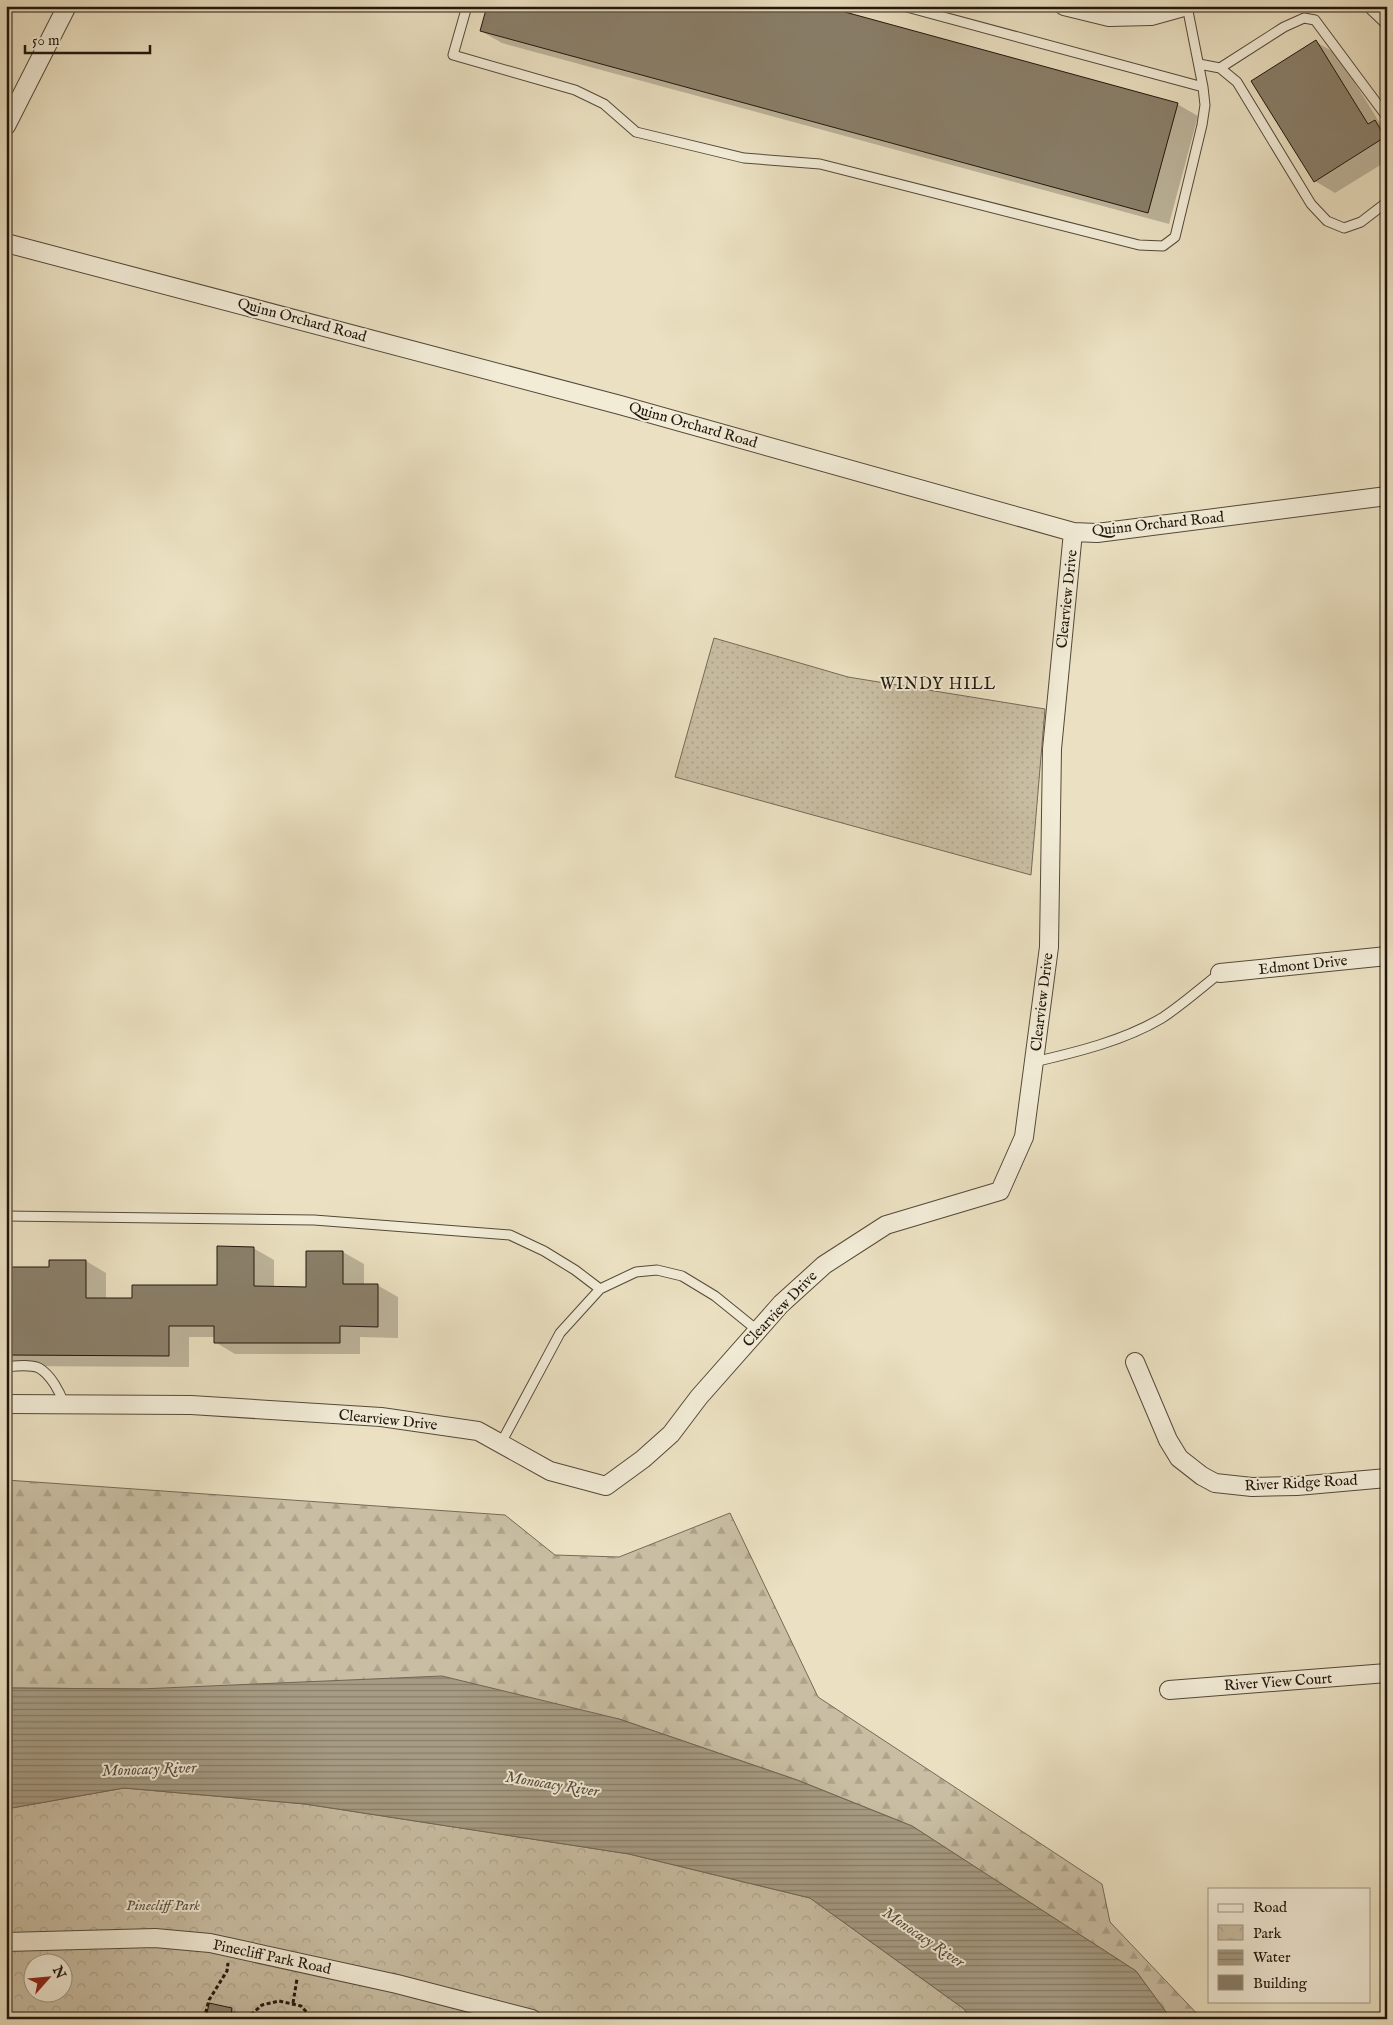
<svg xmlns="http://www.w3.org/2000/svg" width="1393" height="2025" viewBox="0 0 1393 2025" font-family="'IM FELL English',serif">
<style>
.grass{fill:url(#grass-dots);stroke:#756a58}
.forest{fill:url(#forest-firs);stroke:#756a58}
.park{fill:url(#park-crowns);stroke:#756a58;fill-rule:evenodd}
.water{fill:url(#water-rules);stroke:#716654}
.shadow{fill:#0003}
.building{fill:#8a806b;stroke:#21160d}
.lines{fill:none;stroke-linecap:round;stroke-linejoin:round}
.service-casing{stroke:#54493a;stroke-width:11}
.minor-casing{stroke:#54493a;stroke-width:20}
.path{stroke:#21160d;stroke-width:3;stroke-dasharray:4 2.5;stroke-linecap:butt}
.service{stroke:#f2ecd7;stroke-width:9}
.minor{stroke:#f2ecd7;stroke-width:18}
.labels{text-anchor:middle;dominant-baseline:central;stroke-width:4;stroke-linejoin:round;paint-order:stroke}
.street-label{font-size:15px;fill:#21160d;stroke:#f2ecd7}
.park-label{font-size:15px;font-style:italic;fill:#5c5142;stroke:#f2ecd7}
.neighbourhood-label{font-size:16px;letter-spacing:1px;fill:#21160d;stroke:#f2ecd7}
.water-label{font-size:16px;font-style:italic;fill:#564c3d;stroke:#f2ecd7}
</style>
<defs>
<pattern id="grass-dots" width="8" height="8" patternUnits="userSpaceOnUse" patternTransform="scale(1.25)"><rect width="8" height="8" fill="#c9bea3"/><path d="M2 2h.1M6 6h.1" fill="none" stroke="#aca38b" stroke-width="1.8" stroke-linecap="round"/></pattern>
<pattern id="forest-firs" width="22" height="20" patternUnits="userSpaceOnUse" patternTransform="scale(1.25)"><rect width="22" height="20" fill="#c9bea3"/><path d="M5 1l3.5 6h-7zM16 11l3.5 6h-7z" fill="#aca38b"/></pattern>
<pattern id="park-crowns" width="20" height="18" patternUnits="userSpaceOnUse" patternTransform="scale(1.25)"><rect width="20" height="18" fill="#c9bea3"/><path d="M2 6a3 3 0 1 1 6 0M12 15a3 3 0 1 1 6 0" fill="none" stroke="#aca38b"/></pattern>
<pattern id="water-rules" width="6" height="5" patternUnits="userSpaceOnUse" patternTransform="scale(1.25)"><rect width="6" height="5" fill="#a69c84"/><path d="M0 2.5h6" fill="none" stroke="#877e6a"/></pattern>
</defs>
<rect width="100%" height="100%" fill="#ebe1c2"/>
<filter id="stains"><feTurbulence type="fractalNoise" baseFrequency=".004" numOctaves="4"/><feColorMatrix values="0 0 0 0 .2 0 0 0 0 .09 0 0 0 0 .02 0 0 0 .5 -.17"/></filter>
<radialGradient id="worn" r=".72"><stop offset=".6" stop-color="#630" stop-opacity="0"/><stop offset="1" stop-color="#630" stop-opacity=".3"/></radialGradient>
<!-- grass -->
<path class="grass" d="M 714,638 L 848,677 L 1045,709 L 1031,875 L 675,777 Z"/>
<!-- forest -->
<path class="forest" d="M 6,1480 L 505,1515 L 555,1555 L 619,1557 L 730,1513 L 818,1697 L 1102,1884 L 1110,1922 L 1202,2019 L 1171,2019 L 1136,1971 L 912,1826 L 797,1780 L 619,1719 L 140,1689 L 6,1688 Z"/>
<!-- park -->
<path class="park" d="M 124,1788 L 305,1804 L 629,1854 L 810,1898 L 964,2009 L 972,2019 L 6,2019 L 6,1809 ZM 32,1962 L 62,1962 L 62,1992 L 32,1992 Z"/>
<!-- water -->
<path class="water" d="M 442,1676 L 619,1719 L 797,1780 L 912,1826 L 1136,1971 L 1171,2019 L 972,2019 L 964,2009 L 810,1898 L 629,1854 L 305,1804 L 124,1788 L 6,1809 L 6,1688 L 140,1689 Z"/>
<!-- shadow -->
<path class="shadow" d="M 481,31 L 1177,104 L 1198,116 L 1169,224 L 502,43 Z
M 1316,42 L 1337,54 L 1381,125 L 1387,128 L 1387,161 L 1335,193 L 1315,181 Z
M 253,1248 L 274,1260 L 274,1288 L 307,1288 L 307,1252 L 343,1252 L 364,1264 L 364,1285 L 377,1285 L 398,1297 L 398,1338 L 360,1337 L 360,1354 L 235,1354 L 215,1342 L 215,1337 L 189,1337 L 189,1367 L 6,1366 L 6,1268 L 51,1268 L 86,1261 L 106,1273 L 106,1299 L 133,1299 L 218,1286 Z
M 210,2005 L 232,2009 L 242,2015 L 241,2019 L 208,2019 Z"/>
<!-- building -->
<path class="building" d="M 487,6 L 823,6 L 1178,103 L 1148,213 L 480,31 Z
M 1316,40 L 1368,124 L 1375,120 L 1385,137 L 1314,182 L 1251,81 Z
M 217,1246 L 254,1247 L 254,1286 L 306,1287 L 306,1251 L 343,1251 L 343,1284 L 378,1284 L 378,1327 L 340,1326 L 340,1343 L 214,1343 L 214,1326 L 169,1326 L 169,1356 L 6,1355 L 6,1267 L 49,1267 L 49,1260 L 86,1260 L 86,1298 L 132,1298 L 132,1285 L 217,1285 Z
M 209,2003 L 232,2008 L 230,2019 L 206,2019 Z"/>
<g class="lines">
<!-- service casing -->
<g class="service-casing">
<path id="service" d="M 467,6 L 453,55 L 575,90 L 604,104 L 636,132 L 744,158 L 820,164 L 1139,245 L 1163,246 L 1175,237 L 1202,125 L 1205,105 L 1203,87 L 903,6
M 1187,6 L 1203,87
M 1367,6 L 1387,25
M 1199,64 L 1220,68 L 1237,82 L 1311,204 L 1327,221 L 1344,228 L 1361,222 L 1387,202
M 1220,68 L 1284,27 L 1304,18 L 1315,20 L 1387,117
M 1034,1062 C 1077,1052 1123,1041 1162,1018 C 1182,1005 1201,988 1220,973
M 6,1216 L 314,1220 L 510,1235 L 544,1251 L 575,1270 L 600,1289
M 6,1367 C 16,1366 29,1364 39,1368 C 51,1375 60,1392 64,1404
M 501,1443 L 560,1333 L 600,1289 L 636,1272 L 657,1270 L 682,1276 L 715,1296 L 757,1330"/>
</g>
<!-- minor casing -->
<g class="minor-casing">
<path id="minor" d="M 1064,6 L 1109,17 L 1151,16 L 1187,6
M 6,126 L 67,6
M 6,243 L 620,405 L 1073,532 L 1097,533 L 1387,496
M 1220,973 L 1387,956
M 1135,1362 L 1168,1440 L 1179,1458 L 1202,1476 L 1215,1483 L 1252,1487 L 1297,1486 L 1387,1478
M 6,1404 L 191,1405 L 381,1417 L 478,1431 L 550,1471 L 606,1486 L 643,1459 L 671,1434 L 699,1397 L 781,1304 L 824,1265 L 886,1225 L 1000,1191 L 1024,1137 L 1049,947 L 1052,749 L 1073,532
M 1169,1690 L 1387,1673
M 6,1942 L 155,1938 L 210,1943 L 397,1984 L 532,2019"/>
</g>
<!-- path -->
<path class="path" d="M 293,2003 L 297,1979
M 204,2019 L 209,2000 L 227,1971 L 228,1963
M 246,2019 L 262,2005 L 279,2001 L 301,2006 L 313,2019"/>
<!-- service -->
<use href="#service" class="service"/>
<!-- minor -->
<use href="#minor" class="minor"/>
</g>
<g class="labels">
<!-- street labels -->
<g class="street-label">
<text transform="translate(302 320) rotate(15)">Quinn Orchard Road</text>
<text transform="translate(693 425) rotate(16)">Quinn Orchard Road</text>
<text transform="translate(1158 524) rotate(-6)">Quinn Orchard Road</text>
<text transform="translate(1067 599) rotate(-84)">Clearview Drive</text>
<text transform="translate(1303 965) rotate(-6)">Edmont Drive</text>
<text transform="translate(1042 1002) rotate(-83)">Clearview Drive</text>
<text transform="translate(780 1309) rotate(-46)">Clearview Drive</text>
<text transform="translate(388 1420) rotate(6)">Clearview Drive</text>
<text transform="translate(1301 1483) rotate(-3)">River Ridge Road</text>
<text transform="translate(1278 1682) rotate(-4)">River View Court</text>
<text transform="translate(272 1957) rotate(12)">Pinecliff Park Road</text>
</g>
<!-- park labels -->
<g class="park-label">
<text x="163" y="1905">Pinecliff Park</text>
</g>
<!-- neighbourhood labels -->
<g class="neighbourhood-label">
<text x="938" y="685">WINDY HILL</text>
</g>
<!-- water labels -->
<g class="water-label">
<text transform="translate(149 1770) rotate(-2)">Monocacy River</text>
<text transform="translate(552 1785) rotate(9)">Monocacy River</text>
<text transform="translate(923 1938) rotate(34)">Monocacy River</text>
</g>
</g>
<!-- margin -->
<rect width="1393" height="2025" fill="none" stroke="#ebe1c2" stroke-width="25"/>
<rect x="8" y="8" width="1378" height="2010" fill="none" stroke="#21160d" stroke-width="2.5"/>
<rect x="12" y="12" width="1368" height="2000" fill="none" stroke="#21160d"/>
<!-- legend -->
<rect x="1208" y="1888" width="162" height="115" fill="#f2ecd7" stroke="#9e9686"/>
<rect x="1218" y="1904" width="25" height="8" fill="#f2ecd7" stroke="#9e9686"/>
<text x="1253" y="1912" font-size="15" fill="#21160d">Road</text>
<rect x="1218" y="1925" width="25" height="15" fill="url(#park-crowns)" stroke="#9e9686"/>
<text x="1253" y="1938" font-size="15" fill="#21160d">Park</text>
<rect x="1218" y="1950" width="25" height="15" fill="url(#water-rules)" stroke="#9e9686"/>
<text x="1253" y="1962" font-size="15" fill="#21160d">Water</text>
<rect x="1218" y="1975" width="25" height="15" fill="#8a806b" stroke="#9e9686"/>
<text x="1253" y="1988" font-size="15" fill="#21160d">Building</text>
<!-- north arrow -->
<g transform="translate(48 1978) rotate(63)"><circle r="24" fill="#f2ecd7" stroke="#9e9686"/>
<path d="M0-4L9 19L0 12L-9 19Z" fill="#8f2418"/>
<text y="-8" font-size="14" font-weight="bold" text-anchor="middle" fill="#21160d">N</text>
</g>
<!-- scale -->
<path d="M25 45v8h125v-8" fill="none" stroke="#21160d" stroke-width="2.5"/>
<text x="32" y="45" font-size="15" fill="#21160d" stroke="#f2ecd7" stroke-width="4" paint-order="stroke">50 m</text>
<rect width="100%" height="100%" filter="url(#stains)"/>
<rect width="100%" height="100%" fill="url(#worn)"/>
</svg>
